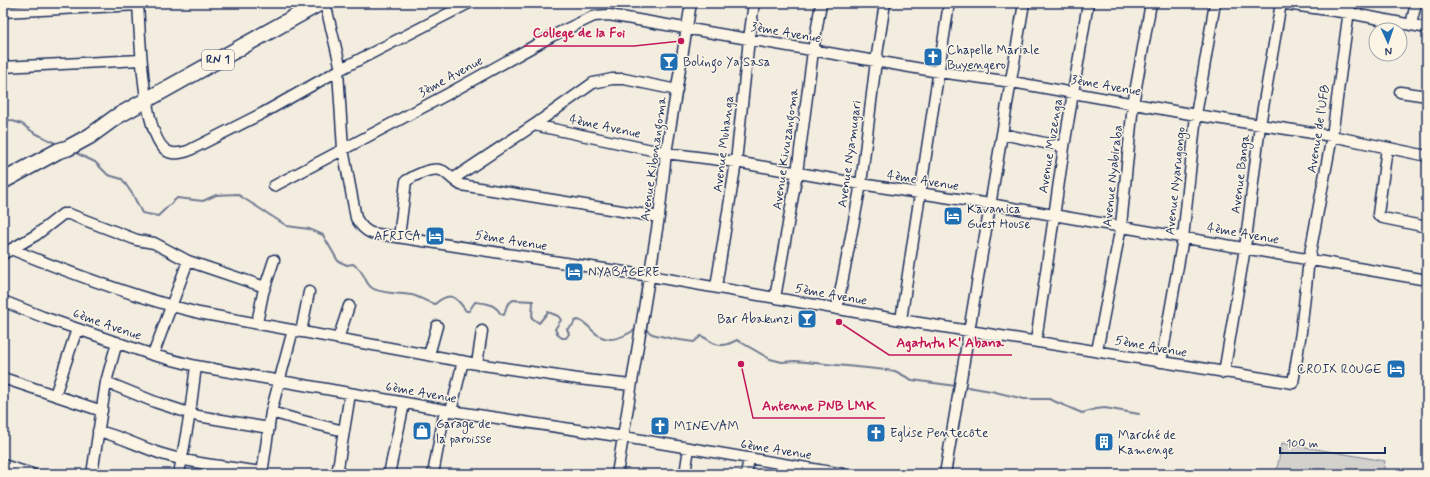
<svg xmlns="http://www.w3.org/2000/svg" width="1430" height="477" viewBox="0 0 1430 477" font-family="Mynerve,sans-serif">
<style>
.green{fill:#d3d1cc;stroke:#778095}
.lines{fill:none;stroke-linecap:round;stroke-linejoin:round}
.stream{stroke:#707a91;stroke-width:2}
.minor-casing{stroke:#1b2f5e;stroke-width:13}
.highway-casing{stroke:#1b2f5e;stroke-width:18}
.minor{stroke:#fcf5e5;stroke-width:10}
.highway{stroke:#fcf5e5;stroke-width:15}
.labels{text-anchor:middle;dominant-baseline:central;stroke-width:3;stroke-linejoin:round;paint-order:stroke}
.shield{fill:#fcf5e5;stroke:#5e6a86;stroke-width:1}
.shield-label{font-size:12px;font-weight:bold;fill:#1b2f5e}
.street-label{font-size:13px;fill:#1b2f5e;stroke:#fcf5e5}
.poi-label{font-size:13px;fill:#1b2f5e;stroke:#fcf5e5;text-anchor:start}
.leader{fill:none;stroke:#c2185b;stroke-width:1.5}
.callout-dot{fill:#c2185b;stroke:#fcf5e5;stroke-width:1.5}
.callout-label{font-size:14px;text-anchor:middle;font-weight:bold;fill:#c2185b;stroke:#fcf5e5;stroke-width:3;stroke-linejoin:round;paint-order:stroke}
</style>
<rect width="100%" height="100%" fill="#f3ede0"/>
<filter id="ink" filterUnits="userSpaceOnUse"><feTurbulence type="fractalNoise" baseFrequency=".025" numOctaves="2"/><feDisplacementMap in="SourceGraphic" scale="8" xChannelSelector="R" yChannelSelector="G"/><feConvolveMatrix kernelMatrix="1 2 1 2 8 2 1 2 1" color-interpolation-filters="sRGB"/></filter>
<g filter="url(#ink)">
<!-- green -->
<path class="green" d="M 1282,443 L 1385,461 L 1383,474 L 1276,474 Z"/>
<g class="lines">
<!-- stream -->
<path class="stream" d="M 3,118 L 22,124 L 33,132 L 59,145
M 74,152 L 95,162 L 108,175 L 122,179 L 133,195 L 142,213 L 158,216 L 177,198 L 203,201 L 216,195 L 237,194 L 287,226 L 309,229 L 323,235 L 338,261 L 347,265 L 353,264 C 357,267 360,269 362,273 C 366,278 366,284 372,288 C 381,294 400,293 412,295 C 420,297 426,302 435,304 C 450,291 456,296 466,311 L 469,311 L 475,302 C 483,303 491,303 497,309 C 500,312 499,314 504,315 L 507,305 L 513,300 C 520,301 526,300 533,301 L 532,318 L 539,323 L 548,312 L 558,316 L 561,320 L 555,329 L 558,335 L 562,338 L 566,338 L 569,334 L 567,329 L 572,326 L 575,321 L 578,320 C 585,322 588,326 593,331 C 607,345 622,338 636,329 L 638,329
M 645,329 L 652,334 L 673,339 L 694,342 L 701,336 C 707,338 710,342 716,344 C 723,347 731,343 737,340 L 770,359 L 782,362 L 795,361 L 867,368 L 895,371 L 912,380 L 956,386
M 962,386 L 991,391 L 1024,399 L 1049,399 L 1082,413 L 1096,409 L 1105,408 L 1139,414"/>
<!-- minor casing -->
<g class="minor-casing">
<path id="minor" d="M 138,3 C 140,32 142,136 167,151 C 173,155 181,153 188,151 L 263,113 L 341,69 L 469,3
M 325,3 L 341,69
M 1279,3 L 1349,13 L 1427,28
M 3,12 L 138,5
M 1411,25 L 1416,3
M 3,67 L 141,60
M 338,71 L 343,149 L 356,218 C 360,225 364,230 371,233 L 650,276 L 901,320 L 1293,383 L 1301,332 L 1309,259 L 1332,136 L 1350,3
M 1400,92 L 1427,96
M 534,125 L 666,153 L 736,162 L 861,184 L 990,204 L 1427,280
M 1002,134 L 1064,147
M 1387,148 L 1378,214 L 1379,216 L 1383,218 L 1427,227
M 453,179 L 534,125 L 593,83 L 612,79 L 624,79 L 677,90
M 274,186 L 446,95 L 552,36 L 594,16 L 609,15 L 939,72 L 1012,82 L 1196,115 L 1332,136 L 1427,156
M 399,237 L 406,181 C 415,175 433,166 443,171 C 449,175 454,181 461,185 L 659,217
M 11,249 C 72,274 135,297 199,313 L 477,364 L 578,379 L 631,385
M 3,254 L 36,235 L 63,214 L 69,214 L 137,240 L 154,243 L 188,261 L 265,287
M 716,287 L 736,162 L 749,39 L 754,3
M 775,298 L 797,173 L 813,51 L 821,3
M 3,301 L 43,317 L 153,355 L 196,366 L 451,411 L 624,437 L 843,474
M 837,309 L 861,184 L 876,61 L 885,3
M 901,320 L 949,3
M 257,323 L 263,293 L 274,260
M 301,332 L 309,292
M 338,339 L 349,306
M 1036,341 L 1064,147 L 1088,3
M 1097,351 L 1121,226 L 1133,104 L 1151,3
M 153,355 L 188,261
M 429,355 L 437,326
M 1161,362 L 1183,238 L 1196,115 L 1215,3
M 477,364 L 482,331
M 1224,373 L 1245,248 L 1260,125 L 1281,3
M 3,378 L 102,411
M 106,382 L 155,402 L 198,416 L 269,428
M 55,395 L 77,329
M 451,411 L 463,361
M 271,412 L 299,420 L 344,431
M 98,431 C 120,436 140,447 162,454 C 194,464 229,467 262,472
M 3,465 L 32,474
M 92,474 L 106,382 L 117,342
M 179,474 L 190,413 L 196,366
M 262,474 L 271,412 L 293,330
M 337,474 L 350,394
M 389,474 L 404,404
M 433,474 L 445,410
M 617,474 L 659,217 L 666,153 L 691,3
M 685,474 L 689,448
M 746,474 L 749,459
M 945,474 L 1024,3"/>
</g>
<!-- highway casing -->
<g class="highway-casing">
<path id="highway" d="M 3,181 L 58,151 L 68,148 L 90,136 L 116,117 L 320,3"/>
</g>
<!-- minor -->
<use href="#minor" class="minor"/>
<!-- highway -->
<use href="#highway" class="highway"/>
</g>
</g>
<!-- icons -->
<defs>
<g id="church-square" transform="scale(1)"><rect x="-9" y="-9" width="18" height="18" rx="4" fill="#1f6fb2" stroke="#fcf5e5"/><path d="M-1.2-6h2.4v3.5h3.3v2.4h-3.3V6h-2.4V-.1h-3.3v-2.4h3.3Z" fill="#fff"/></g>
<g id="bar-square" transform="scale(1)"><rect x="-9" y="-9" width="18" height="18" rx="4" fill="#1f6fb2" stroke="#fcf5e5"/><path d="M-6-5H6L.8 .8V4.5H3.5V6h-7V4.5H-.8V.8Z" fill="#fff"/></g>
<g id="hotel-square" transform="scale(1)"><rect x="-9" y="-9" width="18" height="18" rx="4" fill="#1f6fb2" stroke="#fcf5e5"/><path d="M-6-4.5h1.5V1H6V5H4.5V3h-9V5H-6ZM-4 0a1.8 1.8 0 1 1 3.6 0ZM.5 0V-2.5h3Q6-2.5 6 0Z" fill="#fff"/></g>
<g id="shop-square" transform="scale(1)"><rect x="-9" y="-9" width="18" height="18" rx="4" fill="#1f6fb2" stroke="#fcf5e5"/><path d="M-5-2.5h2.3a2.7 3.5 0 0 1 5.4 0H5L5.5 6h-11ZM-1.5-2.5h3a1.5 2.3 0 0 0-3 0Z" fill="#fff"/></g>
<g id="building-square" transform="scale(1)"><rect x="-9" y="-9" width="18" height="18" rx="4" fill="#1f6fb2" stroke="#fcf5e5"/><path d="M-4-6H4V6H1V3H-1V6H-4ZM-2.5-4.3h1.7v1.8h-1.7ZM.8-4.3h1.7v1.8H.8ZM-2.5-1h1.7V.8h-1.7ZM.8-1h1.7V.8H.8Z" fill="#fff"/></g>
</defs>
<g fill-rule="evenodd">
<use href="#church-square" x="933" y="57"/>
<use href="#bar-square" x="669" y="62"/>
<use href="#hotel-square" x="953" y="216"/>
<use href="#hotel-square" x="435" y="236"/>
<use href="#hotel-square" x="574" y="272"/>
<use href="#bar-square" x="807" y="319"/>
<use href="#hotel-square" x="1396" y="369"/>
<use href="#church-square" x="660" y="426"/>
<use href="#shop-square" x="422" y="431"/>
<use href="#church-square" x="876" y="433"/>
<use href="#building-square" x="1104" y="442"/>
</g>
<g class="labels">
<!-- shield labels -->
<rect class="shield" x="202" y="50" width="32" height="20" rx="3"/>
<g class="shield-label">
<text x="218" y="60">RN 1</text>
</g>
<!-- street labels -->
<g class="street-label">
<text transform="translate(786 33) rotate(10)">3ème Avenue</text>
<text transform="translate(451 77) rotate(-29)">3ème Avenue</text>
<text transform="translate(1106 86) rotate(10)">3ème Avenue</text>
<text transform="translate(605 127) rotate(12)">4ème Avenue</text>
<text transform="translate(1319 129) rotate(-81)">Avenue de l'UFB</text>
<text transform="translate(724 144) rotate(-83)">Avenue Muhanga</text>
<text transform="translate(1051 146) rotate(-81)">Avenue Muzenga</text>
<text transform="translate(786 149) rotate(-82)">Avenue Kivuzangoma</text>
<text transform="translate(850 154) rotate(-82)">Avenue Nyamugari</text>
<text transform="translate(654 159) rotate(-82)">Avenue Kibonangoma</text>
<text transform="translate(1241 174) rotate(-83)">Avenue Banga</text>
<text transform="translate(1113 176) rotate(-84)">Avenue Nyabiraba</text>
<text transform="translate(923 181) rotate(9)">4ème Avenue</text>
<text transform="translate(1176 181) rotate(-84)">Avenue Nyarugongo</text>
<text transform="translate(1243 234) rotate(10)">4ème Avenue</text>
<text transform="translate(511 241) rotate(9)">5ème Avenue</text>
<text transform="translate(831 295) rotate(10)">5ème Avenue</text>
<text transform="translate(107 325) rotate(19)">6ème Avenue</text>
<text transform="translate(1151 347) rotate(10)">5ème Avenue</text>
<text transform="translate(421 393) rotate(10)">6ème Avenue</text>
<text transform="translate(776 450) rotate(9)">6ème Avenue</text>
</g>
<!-- poi labels -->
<g class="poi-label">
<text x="947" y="50">Chapelle Mariale<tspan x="947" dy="15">Buyengero</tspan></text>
<text x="683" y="62">Bolingo Ya Sasa</text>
<text x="967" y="209">Kavanica<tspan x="967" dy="15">Guest House</tspan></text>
<text x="421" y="236" text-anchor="end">AFRICA</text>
<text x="588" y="272">NYABAGERE</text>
<text x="793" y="319" text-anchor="end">Bar Abakunzi</text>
<text x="1382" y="369" text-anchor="end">CROIX ROUGE</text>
<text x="436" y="424">Garage de<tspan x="436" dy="15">la paroisse</tspan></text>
<text x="674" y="426">MINEVAM</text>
<text x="890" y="433">Eglise Pentecôte</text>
<text x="1118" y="435">Marché de<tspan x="1118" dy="15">Kamenge</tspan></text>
</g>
</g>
<!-- callouts -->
<path class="leader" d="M681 41L634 46H524M839 322L889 355H1012M741 364L753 418H885"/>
<g class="callout-dot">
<circle cx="681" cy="41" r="4"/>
<circle cx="839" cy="322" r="4"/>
<circle cx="741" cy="364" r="4"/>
</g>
<g class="callout-label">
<text x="579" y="37">College de la Foi</text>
<text x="950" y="347">Agatutu K' Abana</text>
<text x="819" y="410">Antenne PNB LMK</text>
</g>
<!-- margin -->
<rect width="1430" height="477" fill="none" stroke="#fcf5e5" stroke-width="16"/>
<rect x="8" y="8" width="1414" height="461" fill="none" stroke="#1b2f5e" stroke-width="1.5" filter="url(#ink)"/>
<!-- north arrow -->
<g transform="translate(1388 42) rotate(177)"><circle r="19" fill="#fcf5e5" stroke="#a2a6af"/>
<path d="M0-3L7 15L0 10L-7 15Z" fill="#1f6fb2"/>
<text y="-6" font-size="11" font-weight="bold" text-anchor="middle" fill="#1b2f5e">N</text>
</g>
<!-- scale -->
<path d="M1280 447v6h105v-6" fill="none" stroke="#1b2f5e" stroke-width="2"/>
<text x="1286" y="447" font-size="12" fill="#1b2f5e" stroke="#fcf5e5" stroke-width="3" paint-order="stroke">100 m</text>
</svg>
